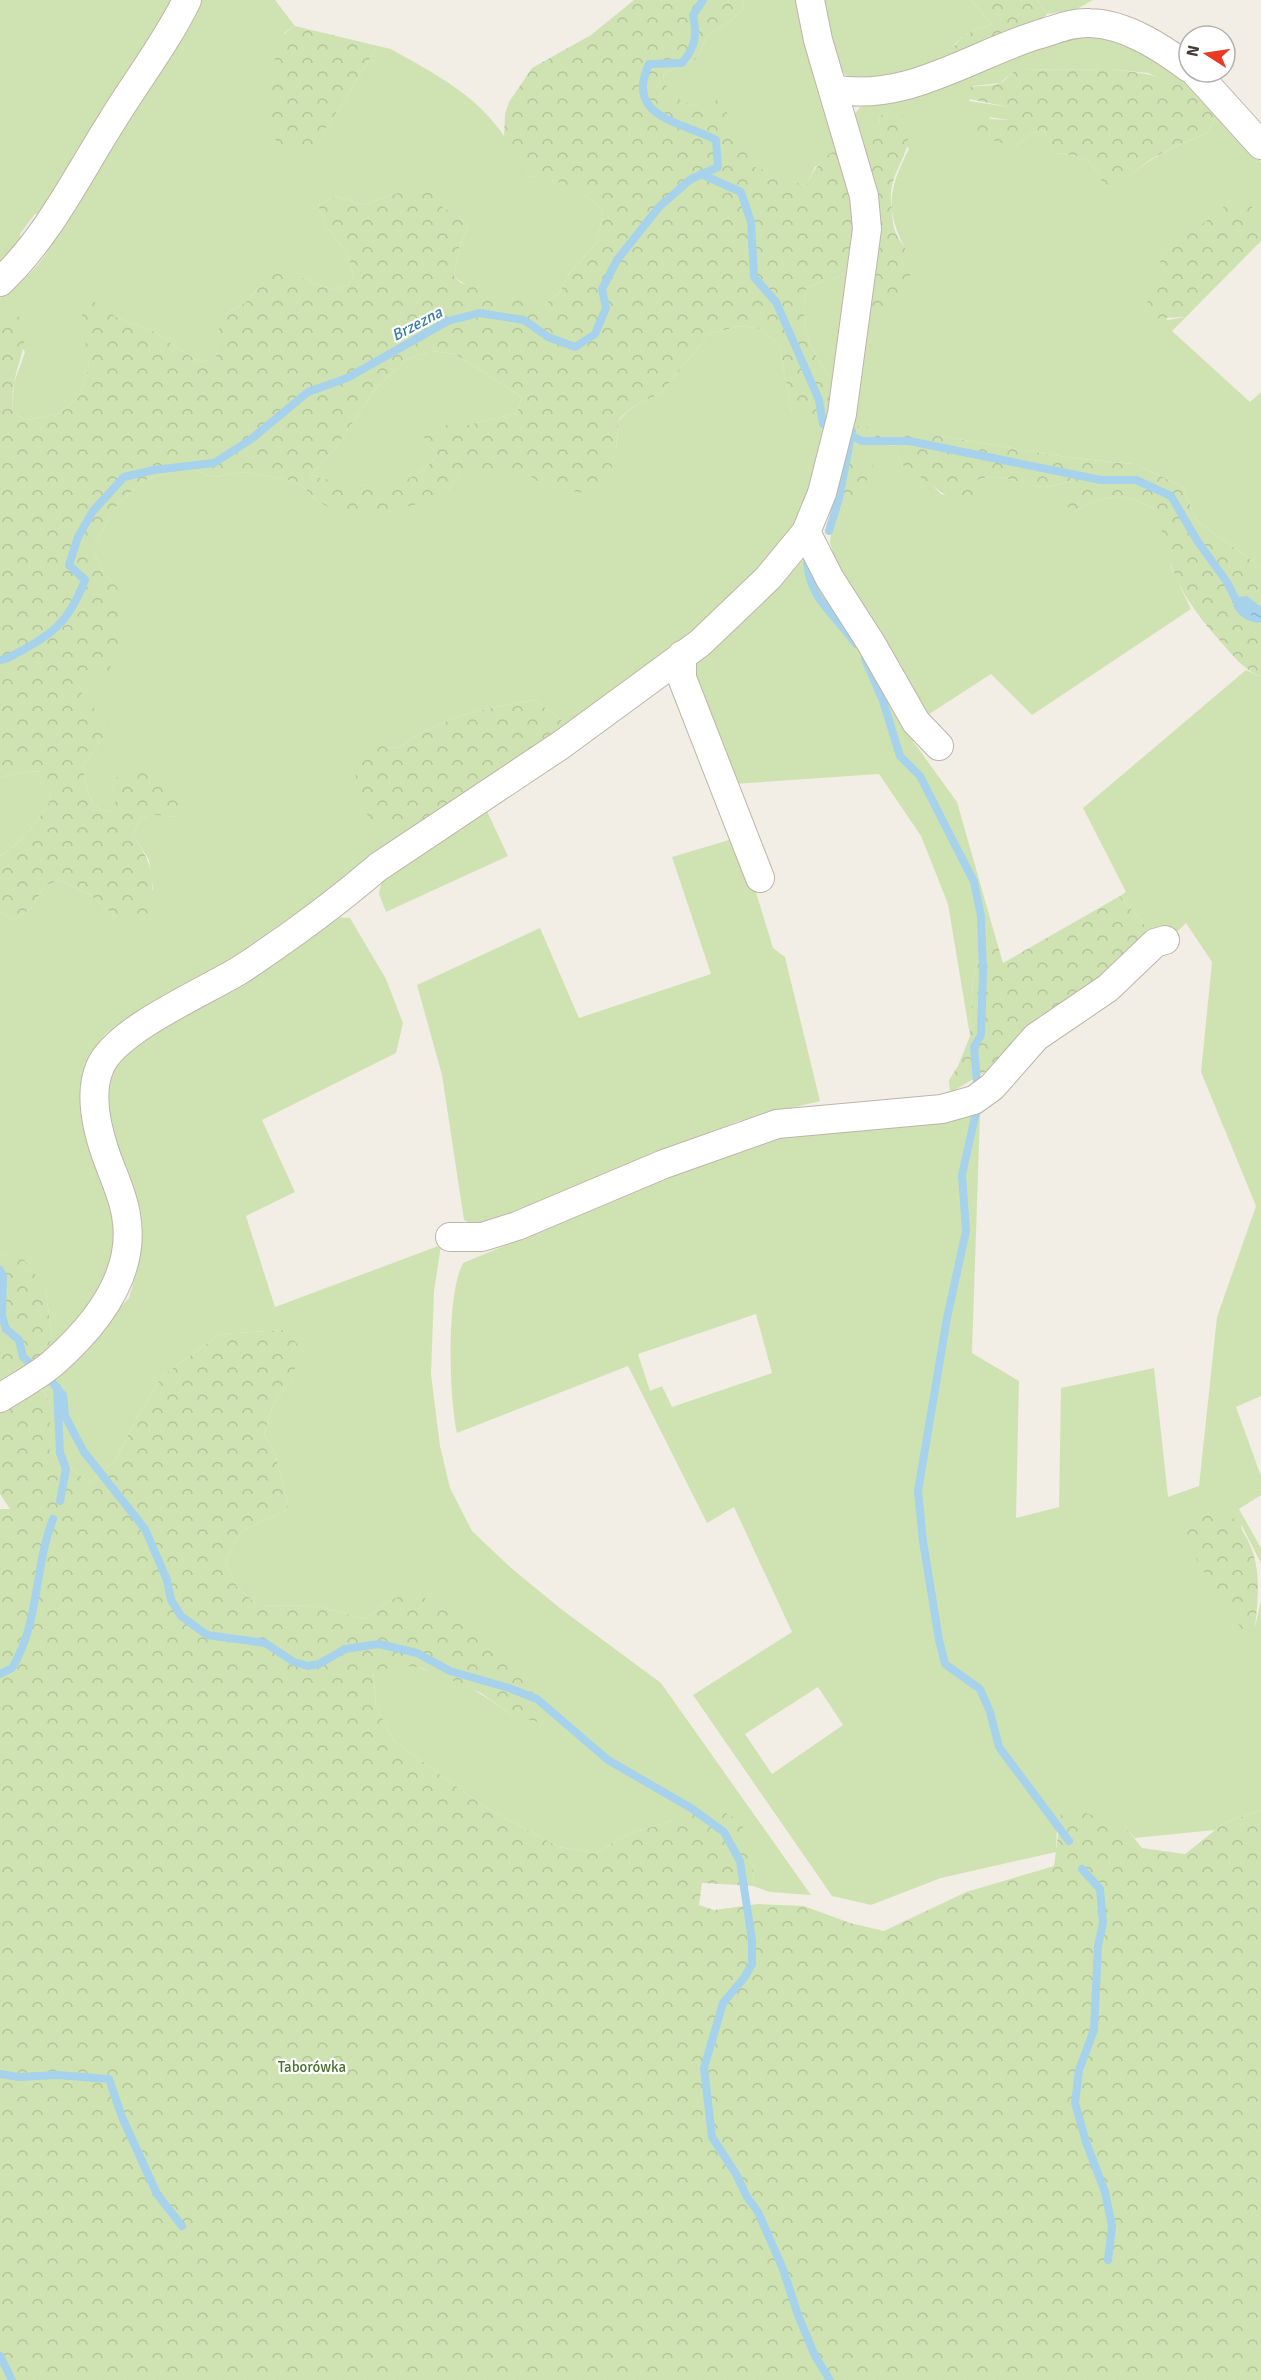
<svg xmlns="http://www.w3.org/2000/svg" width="1261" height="2380" viewBox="0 0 1261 2380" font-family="Signika,sans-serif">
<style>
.green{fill:#cfe3b2;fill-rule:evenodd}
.forest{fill:url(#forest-crowns);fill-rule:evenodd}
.water{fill:url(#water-ripples)}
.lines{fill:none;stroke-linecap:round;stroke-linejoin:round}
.stream{stroke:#a6d2eb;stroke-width:8}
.minor-casing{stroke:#bdb5aa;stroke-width:30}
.minor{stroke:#fff;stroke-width:28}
.labels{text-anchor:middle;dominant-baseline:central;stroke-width:4.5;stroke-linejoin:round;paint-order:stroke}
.park-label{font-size:15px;fill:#4a722e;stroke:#fff}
.water-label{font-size:16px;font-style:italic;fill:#377da8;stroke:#fff}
</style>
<defs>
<pattern id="forest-crowns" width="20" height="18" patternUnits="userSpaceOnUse" patternTransform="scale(1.5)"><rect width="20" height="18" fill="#cfe3b2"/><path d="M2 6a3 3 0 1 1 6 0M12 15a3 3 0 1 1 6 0" fill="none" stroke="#b3c49a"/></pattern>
<pattern id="water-ripples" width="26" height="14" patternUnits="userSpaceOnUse" patternTransform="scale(1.5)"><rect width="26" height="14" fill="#a6d2eb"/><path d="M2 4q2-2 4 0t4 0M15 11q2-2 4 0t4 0" fill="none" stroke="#90b5ca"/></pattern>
</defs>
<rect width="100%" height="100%" fill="#f2eee6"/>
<!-- green -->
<path class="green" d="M 0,0 L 175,0 L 39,215 L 35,214 L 20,234 L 21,243 L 0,268 Z
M 202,0 L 275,0 L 295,26 L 284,33 L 321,137 L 378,46 L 391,49 C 433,73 476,94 504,136 C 513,150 518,163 528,176 C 562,181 580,185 603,212 L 597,242 L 568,275 L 560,292 L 543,306 C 515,300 475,296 454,276 L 460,244 L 468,228 L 459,216 L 404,191 L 363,205 L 336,196 L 318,205 L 325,225 L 346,252 L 354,275 L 347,286 L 333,290 L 300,277 L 264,282 L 245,303 L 227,313 L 218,341 L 216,359 L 199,362 L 153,331 L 116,317 L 87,344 L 89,367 L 79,396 L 61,413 L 26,420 L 12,412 L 14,383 L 25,352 L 0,314 L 0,298 C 50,265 58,230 87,183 C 125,121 169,65 202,0 Z
M 743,0 L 801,0 L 842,148 L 815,167 L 806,186 L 752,167 L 745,154 L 699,107 L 678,100 L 665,86 L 663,74 L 696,59 L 708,35 L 733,19 L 742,9 Z
M 821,0 L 971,0 L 992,24 L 964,35 L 953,46 L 967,52 C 938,63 852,106 834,60 C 827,41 825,19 821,0 Z
M 1037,0 L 1093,0 L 1075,10 L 1047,14 Z
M 1080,34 L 1140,45 L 1207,97 L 1148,73 L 1110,69 L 1015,70 L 1000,83 L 973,86 L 969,101 L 1009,107 L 1014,112 L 1009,120 L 989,117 L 1016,146 L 1030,134 L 1044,130 L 1055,153 C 1087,157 1090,157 1104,186 L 1116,188 C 1143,161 1172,147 1207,133 L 1218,112 L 1261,162 L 1261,218 L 1250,206 L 1187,237 L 1162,256 L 1167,320 L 1186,317 L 1172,331 L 1250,402 L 1261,392 L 1261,567 L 1197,521 L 1182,486 L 1134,464 L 1072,458 L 940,436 L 872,443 L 895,446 L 902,465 L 924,477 L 941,494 L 974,501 L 974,482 C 998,468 1020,486 1044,487 C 1053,487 1064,482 1073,481 L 1070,491 L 1073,512 C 1112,493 1119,491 1158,510 L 1171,567 L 1191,609 L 1032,715 L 991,674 L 923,718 L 838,569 L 830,543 L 834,498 L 866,327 L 911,259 C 886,216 885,194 909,149 L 880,118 L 867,168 L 852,118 L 860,107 Z
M 852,272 L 835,385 C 812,352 797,328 807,287 Z
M 740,326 L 762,329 L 779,345 L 792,412 L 829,418 L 799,526 L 717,617 L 566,724 L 535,700 C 486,708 439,717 399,748 L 385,747 L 426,822 L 212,972 L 125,1020 L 105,1034 L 86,1067 L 118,1228 L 103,1295 L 45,1356 L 52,1336 L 45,1286 L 6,1254 L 0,1255 L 0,910 L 13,921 L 30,909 L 45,886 L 59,880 L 89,894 L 116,917 L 153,889 L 149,860 L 133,835 L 140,819 L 151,815 L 178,817 L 112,785 L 117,807 L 107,812 L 93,805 L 85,783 L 83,765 L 103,738 L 78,684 L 87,669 L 107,677 L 118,588 L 104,574 L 92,548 L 118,504 L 143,481 L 184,466 L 214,477 L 244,472 L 285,479 L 300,484 L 316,500 L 389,512 L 448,491 L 459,474 L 527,474 L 547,488 L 616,450 L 619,420 L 634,406 L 661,393 L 709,334 Z
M 431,351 L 455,354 L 522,397 L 517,413 L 468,425 L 445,425 L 423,436 L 437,455 C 403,499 356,487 310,475 L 332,453 L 376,388 L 406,360 Z
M 801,560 L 816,568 L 905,730 L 957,802 L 996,939 L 978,959 L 973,979 L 970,1036 L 948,904 L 921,836 L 879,774 L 733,784 L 692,692 L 692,658 Z
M 1246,670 L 1261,677 L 1261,1396 L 1236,1407 L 1261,1476 L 1261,1495 L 1239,1509 L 1261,1548 L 1261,1563 L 1241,1524 L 1255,1627 L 1261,1601 L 1261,1810 L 1224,1823 L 1215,1830 L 1135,1838 L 1124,1825 L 1057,1827 L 1056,1852 L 941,1878 L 871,1905 L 832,1896 L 693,1695 L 792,1632 L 734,1507 L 707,1523 L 628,1366 L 457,1433 C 449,1396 446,1296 463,1263 L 758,1140 L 987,1107 L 980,1115 L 972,1353 L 1019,1381 L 1016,1518 L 1059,1507 L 1061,1388 L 1154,1368 L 1168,1497 L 1199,1486 L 1217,1317 L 1256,1206 L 1201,1072 L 1212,962 L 1186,923 L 1172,937 L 1154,936 L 1120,896 L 1126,892 L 1083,808 ZM 756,1314 L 772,1373 L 672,1407 L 662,1386 L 650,1391 L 638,1354 ZM 818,1687 L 843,1725 L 772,1774 L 745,1734 Z
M 30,771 L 45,772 L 51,799 C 37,823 23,841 0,856 L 0,777 Z
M 485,807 L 508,856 L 386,912 L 379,894 L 381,883 Z
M 739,837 L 773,948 L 785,957 L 820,1101 L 739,1121 L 476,1227 L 464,1220 L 442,1075 L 417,985 L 540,928 L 579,1018 L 711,974 L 672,857 Z
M 337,917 L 350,918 L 386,979 L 403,1023 L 396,1053 L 262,1120 L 295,1192 L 246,1216 L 275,1307 L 441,1245 L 434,1292 L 431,1374 L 440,1446 L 450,1488 L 472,1531 L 510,1567 L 561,1609 L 661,1683 L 811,1895 L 770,1892 L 753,1886 L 754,1860 L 676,1819 L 627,1835 L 595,1853 L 559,1847 L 486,1808 L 394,1741 L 376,1706 L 373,1670 C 383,1669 395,1665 406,1666 C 446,1669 484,1695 515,1717 L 390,1600 L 365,1619 L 317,1606 L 257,1605 L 237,1587 L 225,1560 L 242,1531 L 289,1509 L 275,1453 L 264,1434 L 273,1404 L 293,1379 L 284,1330 L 220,1334 L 162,1376 L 133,1425 L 116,1459 L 89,1483 L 50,1451 L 50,1402 L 42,1390 L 129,1298 L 139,1264 L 136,1214 L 102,1094 L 112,1065 L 136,1039 Z"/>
<!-- forest -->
<path class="forest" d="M 634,0 L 743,0 L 742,9 L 733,19 L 708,35 L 696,59 L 663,74 C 666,95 680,101 699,107 L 717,100 L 728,114 L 752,166 L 806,186 C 815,168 822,155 842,148 L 857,220 L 852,272 L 807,287 C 797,328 812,352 835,385 L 829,418 L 807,422 L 792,412 L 779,345 L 762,329 L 740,326 L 709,334 L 661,393 L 634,406 L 619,419 L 616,450 L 609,479 L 587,493 L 547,488 L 527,474 L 459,474 L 448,491 L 420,503 L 389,512 L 340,514 L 316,500 L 300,484 L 285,479 L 244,472 L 214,477 L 184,466 L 143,481 L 118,504 L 92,548 L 104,574 L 118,588 L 124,608 L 120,639 L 107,677 L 87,670 L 78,684 L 87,703 L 109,719 L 103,738 L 83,765 L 85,783 L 93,805 L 107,812 L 116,807 L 112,785 L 120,772 L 148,772 L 173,783 L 185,806 L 178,817 L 151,815 L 140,819 L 133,835 C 154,867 156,879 148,916 L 116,917 L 89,894 L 59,880 L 45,886 L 30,909 L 13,921 L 0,910 L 0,856 C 23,841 37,823 51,799 L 44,772 L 30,771 L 0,777 L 0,314 L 13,307 C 34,339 20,351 14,383 C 12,392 13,402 12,412 L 26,420 L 61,413 L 79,396 L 89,367 L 81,309 L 93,301 L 116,317 L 153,331 L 199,362 L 216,359 L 219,328 L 227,313 L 245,303 L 264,282 L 276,272 L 300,277 L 333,290 L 347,286 L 354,275 L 346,252 L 325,225 L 318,205 L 336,196 L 363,205 L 404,191 L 435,191 L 443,208 L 459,216 L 468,228 L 460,244 L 454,276 L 461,283 L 543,306 L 560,292 L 568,275 L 597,242 L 603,212 C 580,185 562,182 528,176 L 515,159 L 504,137 L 505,114 L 509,102 L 532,68 L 591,35 ZM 431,351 L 455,354 L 522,397 L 517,413 L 468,425 L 445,425 L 422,435 L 437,455 C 404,498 356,487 310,475 L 332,453 L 376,388 L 406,360 Z
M 971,0 L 1037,0 L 1047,14 L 1039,25 L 967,52 L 953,47 L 964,35 L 992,24 Z
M 295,26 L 378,46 L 321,137 L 306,151 L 282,151 L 270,130 L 268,100 L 274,62 L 285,33 Z
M 1110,69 C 1149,73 1193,80 1218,112 L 1207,133 C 1170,148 1144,159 1116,189 L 1104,186 C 1090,157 1087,157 1055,153 L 1044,130 L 1030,134 L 1016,146 C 997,142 977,139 970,118 L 1009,120 L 1013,112 L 1009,107 L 959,97 C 967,81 986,89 1000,83 C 1005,81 1010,74 1015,70 Z
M 895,105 C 928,145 889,163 891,199 C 892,209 892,222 895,231 C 900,245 917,257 911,272 C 904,295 888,318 866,327 C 866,260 855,166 886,106 Z
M 1230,202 L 1251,206 L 1261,218 L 1261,241 L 1186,317 L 1142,319 L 1162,256 Z
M 858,426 L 897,429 L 1072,458 L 1134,464 L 1182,486 L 1197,521 L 1261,567 L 1261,677 C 1243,669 1233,656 1220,641 C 1182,598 1166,568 1158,510 C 1119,491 1112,493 1073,512 L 1065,504 L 1072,481 C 1063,482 1053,487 1044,487 C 1020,486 997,468 974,482 L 974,501 L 966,509 C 943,495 925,478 902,465 L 895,446 L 872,443 L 853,432 Z
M 862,454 L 875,462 L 861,493 L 849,506 L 834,498 L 843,457 Z
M 535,700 L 566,724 L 563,735 L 426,822 L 406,824 L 372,821 C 369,816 363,811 361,805 C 354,787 352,754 366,740 L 385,747 L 399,748 C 439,717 486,708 535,700 Z
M 1120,896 L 1154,936 L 995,1066 L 950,1093 L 949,1080 L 958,1066 L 970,1036 L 973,979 L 978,959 L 996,939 L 1003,963 Z
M 6,1254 L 24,1260 L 45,1286 L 52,1336 L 45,1356 L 0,1384 L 0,1255 Z
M 284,1330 L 299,1346 L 293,1379 L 273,1404 L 264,1434 L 275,1453 L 289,1509 L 242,1531 L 225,1560 L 237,1587 L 257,1605 L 317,1606 L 365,1619 L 390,1600 L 413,1592 C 441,1605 510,1653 527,1680 C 534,1692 538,1710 543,1723 L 515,1717 L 481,1693 L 423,1668 L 403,1666 L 373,1671 L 376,1706 L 394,1741 L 486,1808 L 559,1847 L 595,1853 L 627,1835 L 676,1819 L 719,1809 L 741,1822 L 754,1860 L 753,1886 L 702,1883 L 699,1905 L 714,1910 L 758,1904 L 804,1906 L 850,1923 L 884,1931 L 966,1892 L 1054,1866 L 1061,1813 L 1082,1812 L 1124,1825 L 1142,1848 L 1185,1854 L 1224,1823 L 1261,1810 L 1261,2380 L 0,2380 L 0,1509 L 10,1509 L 0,1494 L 0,1406 L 42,1390 L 50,1402 L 50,1451 L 89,1483 L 116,1459 L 133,1425 L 162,1376 L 220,1334 Z
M 1224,1508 C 1261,1546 1261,1576 1255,1627 L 1245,1634 L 1197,1561 L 1186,1530 L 1206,1511 Z"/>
<!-- water -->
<path class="water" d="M 1247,596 L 1261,607 L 1261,622 L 1258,623 C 1247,621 1237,616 1233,605 L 1239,597 Z"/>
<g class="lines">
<!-- stream -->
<path class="stream" d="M 701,174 L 741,192 L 751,222 L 754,277 L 776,302 L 819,400 L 823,424 L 829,426
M 852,436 L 862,441 L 909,441 L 1101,480 L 1136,480 L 1171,496 L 1198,542 L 1227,582 L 1236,600 L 1242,604
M 829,531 L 839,498 L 852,431
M 807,559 C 808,599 835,614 856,644
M 865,659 L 883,701 L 900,756 L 920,776 L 974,882 L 981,916 L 983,971 L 981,1035 L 974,1047 L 977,1083
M 0,660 L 8,658 C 50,635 67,627 85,580 L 69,565 L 78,537 L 93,511 L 124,477 L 154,470 L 214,463 L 250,440 L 308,392 L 347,378 L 448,321 L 479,313 L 524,320 L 548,337 L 575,347 L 595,334 L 606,308 L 602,289 L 617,260 L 659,207 L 691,179 L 718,167 L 716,140 C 681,121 624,118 649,64 L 682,63 C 696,46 697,36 693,15 L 703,0
M 976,1112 L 962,1175 L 966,1231 L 947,1318 L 918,1491 L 923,1541 L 939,1640 L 945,1664 L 980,1689 L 990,1712 L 999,1747 L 1069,1841
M 0,1270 L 3,1276 L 2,1316 L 6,1329 L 19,1340 L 23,1357 L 30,1363
M 50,1380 L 63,1395 L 65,1416 L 84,1452 L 145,1529 L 167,1580 L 171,1600 L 181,1616 L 207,1635 L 265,1643 L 294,1662 L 308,1666 L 319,1664 L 345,1649 L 379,1644 L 417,1653 L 450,1671 L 509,1688 L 537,1699 L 608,1760 L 691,1808 L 724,1832 L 740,1861 L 752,1940 L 752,1964 L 744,1978 L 723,2003 L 704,2068 L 712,2137 L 736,2174 L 747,2197 L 758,2212 L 783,2269 L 798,2315 L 815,2356 L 830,2380
M 57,1387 L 60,1453 L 66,1469 L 60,1501
M 0,1674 L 12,1668 C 40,1622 34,1567 53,1519
M 1082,1869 L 1100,1889 L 1103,1923 L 1098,1946 L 1094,2030 L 1079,2070 L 1075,2103 L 1086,2142 L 1105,2192 L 1112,2226 L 1108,2260
M 0,2074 L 19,2077 L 57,2075 L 109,2079 L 122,2117 L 157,2194 L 182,2226
M 0,2356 L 12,2380"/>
<!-- minor casing -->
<g class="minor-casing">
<path id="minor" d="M 1195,72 L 1261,145
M 833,89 C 906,103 970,56 1037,35 C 1055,30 1072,22 1090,23 C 1126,24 1162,48 1189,68
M 0,282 C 48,237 77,176 112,121 C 137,80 166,43 187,0
M 806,532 L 830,579 L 871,643 L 916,722 L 939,746
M 682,655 L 682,678 L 760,878
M 450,1237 L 482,1237 L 517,1226 L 664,1164 L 777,1124 L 942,1109 L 974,1100 L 992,1087 L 1036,1037 L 1108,988 L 1155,943 L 1165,940
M 0,1398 C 17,1387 38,1376 53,1363 C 95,1326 137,1275 126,1215 C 123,1195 113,1175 106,1155 C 97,1129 88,1094 100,1067 C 115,1030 204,992 240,970 C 287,939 335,904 378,867 L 561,745 L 700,643 L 768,578 L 806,532 L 822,493 L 842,414 L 867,229 L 864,196 L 818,40 L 810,0"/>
</g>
<!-- minor -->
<use href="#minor" class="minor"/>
</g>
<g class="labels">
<!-- park labels -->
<g class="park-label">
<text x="312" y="2067">Taborówka</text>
</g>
<!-- water labels -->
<g class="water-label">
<text transform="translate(417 324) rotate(-28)">Brzezna</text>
</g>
</g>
<!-- north arrow -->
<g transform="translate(1207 54) rotate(282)"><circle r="28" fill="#ffffff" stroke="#b4b2af" stroke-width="1.5"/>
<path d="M0-4.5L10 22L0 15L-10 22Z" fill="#ea3a25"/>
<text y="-9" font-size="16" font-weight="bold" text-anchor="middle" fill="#443e36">N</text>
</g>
</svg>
